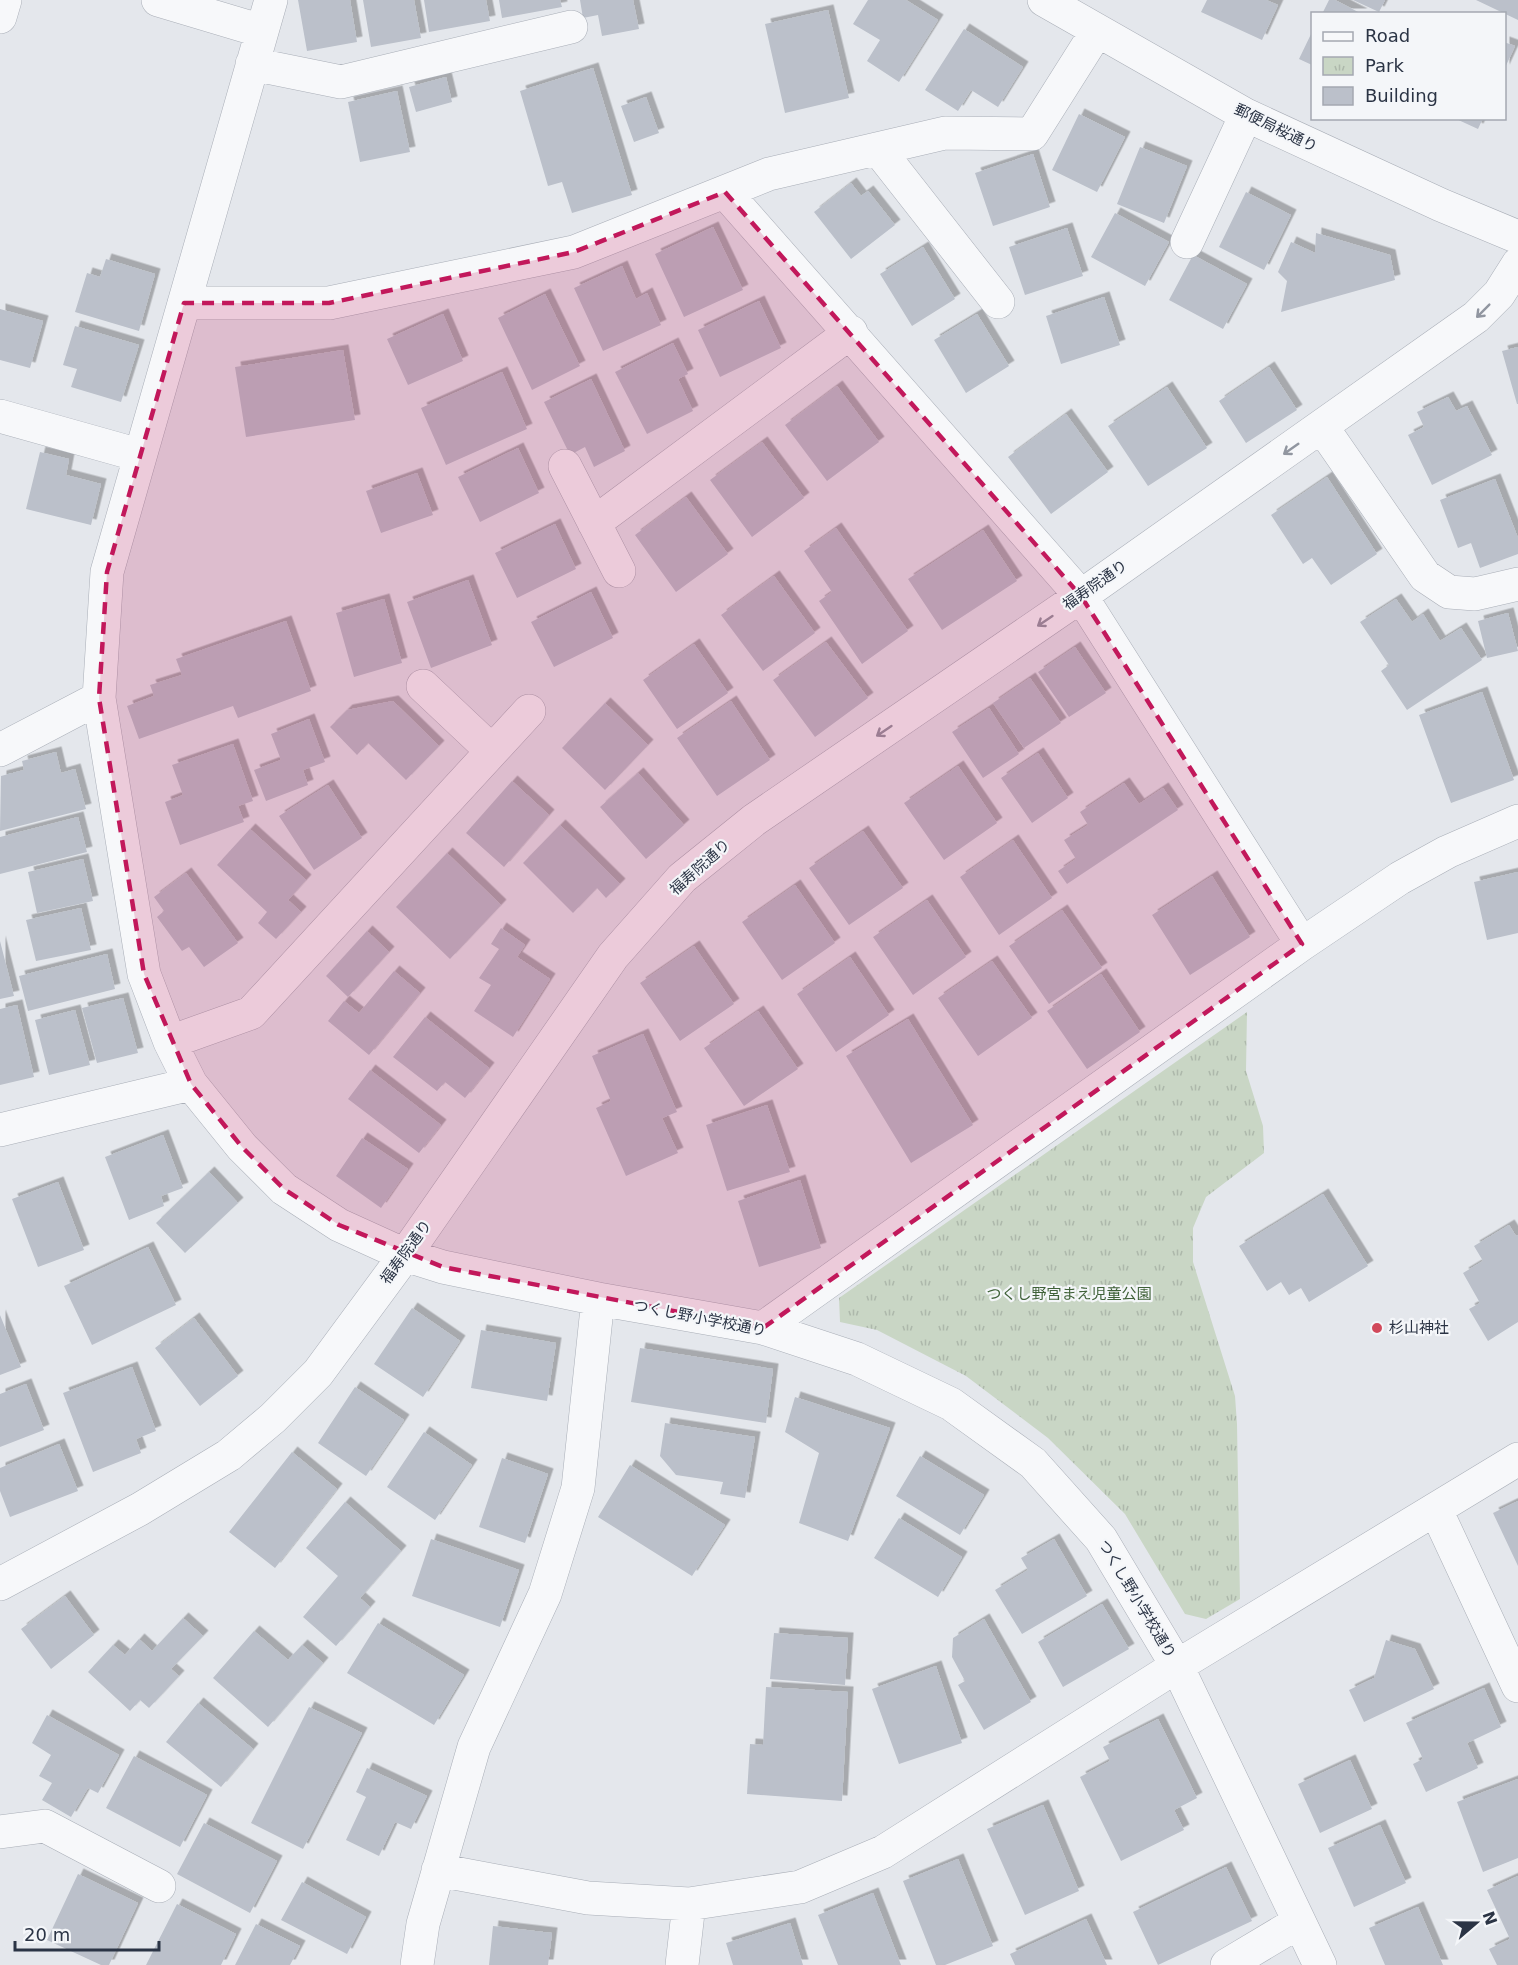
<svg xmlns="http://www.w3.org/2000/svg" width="1518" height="1965" viewBox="0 0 1518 1965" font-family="'DejaVu Sans','Noto Sans JP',sans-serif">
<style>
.park{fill:url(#park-tufts)}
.building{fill:#bbc0ca;filter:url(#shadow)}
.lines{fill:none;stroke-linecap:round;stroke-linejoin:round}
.minor-casing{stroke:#a9aeb7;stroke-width:34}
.minor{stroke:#f7f8fa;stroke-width:33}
.oneway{stroke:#9196a0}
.marked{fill:#c2185b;fill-opacity:0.2;stroke:#c2185b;stroke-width:4.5;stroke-dasharray:12 8;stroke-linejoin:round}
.poi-dot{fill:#d1495b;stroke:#f4f6f9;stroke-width:2}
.labels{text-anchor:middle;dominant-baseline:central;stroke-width:4.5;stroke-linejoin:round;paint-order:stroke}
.street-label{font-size:15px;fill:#2b3445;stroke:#f4f6f9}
.park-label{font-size:15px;fill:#3f6138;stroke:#f4f6f9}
.poi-label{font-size:15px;fill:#2b3445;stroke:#f4f6f9;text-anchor:start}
</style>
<defs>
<pattern id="park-tufts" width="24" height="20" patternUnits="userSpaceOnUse" patternTransform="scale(1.5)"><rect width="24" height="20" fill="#c9d6c5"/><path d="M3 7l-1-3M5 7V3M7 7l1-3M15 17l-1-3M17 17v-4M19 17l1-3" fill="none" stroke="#adb8ab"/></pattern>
<filter id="shadow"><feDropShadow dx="5.5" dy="-5.5" stdDeviation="0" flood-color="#0004"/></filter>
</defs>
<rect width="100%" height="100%" fill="#e4e7ec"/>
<!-- park -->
<path class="park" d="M 1247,1012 L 1246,1071 L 1263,1126 L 1264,1153 L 1206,1197 L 1193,1228 L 1193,1262 L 1235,1396 L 1237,1424 L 1240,1599 L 1206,1619 L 1185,1614 L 1125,1514 L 1048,1438 L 966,1376 L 877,1330 L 840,1322 L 839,1298 Z"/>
<!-- building -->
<path class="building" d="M 298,0 L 350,0 L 357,42 L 307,51 Z
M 363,0 L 414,0 L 421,38 L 371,47 Z
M 424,0 L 486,0 L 490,21 L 429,32 Z
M 499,0 L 560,0 L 562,7 L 502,18 Z
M 580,0 L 633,0 L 639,29 L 602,36 L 598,15 L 583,18 Z
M 868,0 L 906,0 L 938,20 L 899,82 L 867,61 L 880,40 L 853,24 Z
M 1207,0 L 1266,0 L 1278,5 L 1262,40 L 1201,12 Z
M 1329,0 L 1335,0 L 1362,14 L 1322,14 Z
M 1353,0 L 1385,0 L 1379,12 Z
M 1476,0 L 1518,0 L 1518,20 Z
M 828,10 L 849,98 L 785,113 L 765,24 Z
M 964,29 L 1023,67 L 998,107 L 971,90 L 958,111 L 925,90 Z
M 1312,32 L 1312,65 L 1299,59 Z
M 1504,42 L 1515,46 L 1504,70 Z
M 593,68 L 632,195 L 572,213 L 562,182 L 548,186 L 520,91 Z
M 446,77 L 452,102 L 416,112 L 409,87 Z
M 397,91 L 410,152 L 360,162 L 348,102 Z
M 646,97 L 659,133 L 634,142 L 621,106 Z
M 1079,114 L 1125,137 L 1097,192 L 1052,170 Z
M 1454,118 L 1483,118 L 1478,129 Z
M 1140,147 L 1187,166 L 1164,223 L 1117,204 Z
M 1033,154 L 1050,207 L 993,226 L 975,173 Z
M 851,183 L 861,196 L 868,191 L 895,225 L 851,259 L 814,212 Z
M 1246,192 L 1291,215 L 1264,270 L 1219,247 Z
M 1115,213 L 1169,242 L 1145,286 L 1091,257 Z
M 713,227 L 743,290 L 684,317 L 655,254 Z
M 1067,228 L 1083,276 L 1025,295 L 1009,247 Z
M 1316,233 L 1390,255 L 1395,280 L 1281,312 L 1287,281 L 1278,272 L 1291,242 L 1315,253 Z
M 923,247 L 955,299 L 912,326 L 880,274 Z
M 1193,255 L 1247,284 L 1223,329 L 1169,300 Z
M 106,259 L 155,274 L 139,331 L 75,312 L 87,273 L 100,277 Z
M 622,266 L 636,299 L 647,293 L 661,325 L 603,351 L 574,288 Z
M 545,294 L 580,366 L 532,390 L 498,318 Z
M 1104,297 L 1120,345 L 1061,364 L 1046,316 Z
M 759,301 L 781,348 L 720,377 L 698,330 Z
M 0,309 L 43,321 L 30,368 L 0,360 Z
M 443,314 L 463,361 L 408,385 L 387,339 Z
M 977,314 L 1009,366 L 966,393 L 934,340 Z
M 75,326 L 139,345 L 121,402 L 71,387 L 77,369 L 63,365 Z
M 673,343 L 688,374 L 678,379 L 693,411 L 647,434 L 615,372 Z
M 1518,347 L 1518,404 L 1517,404 L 1502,351 Z
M 343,350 L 355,420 L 246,437 L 235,367 Z
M 1269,367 L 1297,410 L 1246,443 L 1219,401 Z
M 502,372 L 527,429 L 446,465 L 421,408 Z
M 591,379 L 625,451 L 594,467 L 585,447 L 570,455 L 544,402 Z
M 837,386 L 879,442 L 827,481 L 785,425 Z
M 1167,387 L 1207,448 L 1148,486 L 1108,426 Z
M 1448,397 L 1456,411 L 1467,406 L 1492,455 L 1432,485 L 1408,435 L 1424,427 L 1417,412 Z
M 1066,414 L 1108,472 L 1051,514 L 1008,457 Z
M 762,442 L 804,498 L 752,537 L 710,480 Z
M 518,448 L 539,493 L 480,522 L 458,477 Z
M 40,452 L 69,459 L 66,475 L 101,484 L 91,525 L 26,509 Z
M 417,473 L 433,515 L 381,533 L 366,491 Z
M 1327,477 L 1377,554 L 1331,585 L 1312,558 L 1303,564 L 1271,515 Z
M 1495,479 L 1518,538 L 1518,554 L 1480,568 L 1471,543 L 1458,548 L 1440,500 Z
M 686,497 L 728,554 L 676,592 L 635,535 Z
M 555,524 L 576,569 L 517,598 L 495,553 Z
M 836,528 L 908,631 L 862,664 L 819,601 L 832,592 L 804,551 Z
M 983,530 L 1017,581 L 942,630 L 908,579 Z
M 774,576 L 815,633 L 763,671 L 721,615 Z
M 468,580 L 492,645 L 431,668 L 407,602 Z
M 591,592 L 613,638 L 554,667 L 531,622 Z
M 384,599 L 402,663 L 354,677 L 336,613 Z
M 1396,599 L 1412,622 L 1423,614 L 1440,641 L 1461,628 L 1482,660 L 1407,710 L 1381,671 L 1389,665 L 1360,622 Z
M 1508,613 L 1518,651 L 1487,658 L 1478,621 Z
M 286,621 L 311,691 L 238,718 L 233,706 L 139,739 L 127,706 L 154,696 L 150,685 L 182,675 L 176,659 Z
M 826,642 L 868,698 L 815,737 L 773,680 Z
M 694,644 L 728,693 L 677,729 L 643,680 Z
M 1075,647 L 1106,693 L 1069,717 L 1038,672 Z
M 1030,678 L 1061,723 L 1024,748 L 993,703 Z
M 1482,692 L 1514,780 L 1451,803 L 1419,715 Z
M 393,701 L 439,746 L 406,780 L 368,743 L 357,755 L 330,727 L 347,710 Z
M 731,701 L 770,760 L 717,796 L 677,738 Z
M 605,703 L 648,745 L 605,790 L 562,748 Z
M 989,708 L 1019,754 L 983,778 L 952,732 Z
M 309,719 L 325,762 L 303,770 L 308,785 L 266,801 L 254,770 L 281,760 L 271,734 Z
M 233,744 L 253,801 L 238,806 L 244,822 L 180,845 L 165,802 L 183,795 L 172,765 Z
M 56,752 L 61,773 L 75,769 L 86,809 L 0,831 L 1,776 L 24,770 L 22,761 Z
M 1038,753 L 1068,798 L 1032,823 L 1001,778 Z
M 958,766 L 997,823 L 944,860 L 904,803 Z
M 638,773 L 684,825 L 646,859 L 600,807 Z
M 512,781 L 549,815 L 504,867 L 466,833 Z
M 1124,783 L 1139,804 L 1163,788 L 1178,810 L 1067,884 L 1058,871 L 1076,859 L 1064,840 L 1088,825 L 1080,812 Z
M 328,785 L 362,838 L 314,870 L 279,816 Z
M 78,817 L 87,852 L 0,874 L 0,837 Z
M 560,825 L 620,884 L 606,898 L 597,888 L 573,913 L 523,863 Z
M 250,829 L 306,880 L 288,900 L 301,912 L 276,939 L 258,923 L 267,912 L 217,865 Z
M 863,831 L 903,888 L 849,925 L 809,868 Z
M 1013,840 L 1052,898 L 999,935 L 960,877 Z
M 447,853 L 501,905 L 450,959 L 396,907 Z
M 83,859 L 93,901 L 37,913 L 28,872 Z
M 1518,872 L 1518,933 L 1487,940 L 1474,882 Z
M 186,873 L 238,943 L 204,967 L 189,947 L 182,951 L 157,917 L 164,911 L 154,897 Z
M 1212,876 L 1250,937 L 1190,975 L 1152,915 Z
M 795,885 L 835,943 L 782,980 L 742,922 Z
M 927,900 L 966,957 L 913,995 L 873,937 Z
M 81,908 L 91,950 L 36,961 L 26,920 Z
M 1062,910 L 1102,968 L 1049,1004 L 1009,946 Z
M 501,928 L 525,945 L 517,957 L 550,979 L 513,1037 L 474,1011 L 491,985 L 479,978 L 499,949 L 491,944 Z
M 367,931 L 389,952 L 348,997 L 326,976 Z
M 0,941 L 14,996 L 0,999 Z
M 694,946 L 734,1004 L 680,1041 L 640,983 Z
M 107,954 L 115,989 L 28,1011 L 19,976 Z
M 850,957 L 889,1015 L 836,1052 L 797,994 Z
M 992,961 L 1032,1018 L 978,1056 L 938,998 Z
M 394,971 L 420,993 L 369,1055 L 328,1021 L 344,1001 L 359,1013 Z
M 1101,974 L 1140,1032 L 1087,1069 L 1047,1011 Z
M 123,998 L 138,1053 L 97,1063 L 82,1008 Z
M 17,1005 L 34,1077 L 0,1085 L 0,1009 Z
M 75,1010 L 90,1065 L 49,1075 L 35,1020 Z
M 758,1011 L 798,1069 L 744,1106 L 704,1048 Z
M 425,1017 L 489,1068 L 465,1098 L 445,1082 L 437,1091 L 393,1057 Z
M 908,1019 L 973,1125 L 911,1163 L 846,1056 Z
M 643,1034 L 677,1112 L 662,1118 L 678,1153 L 626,1176 L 596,1108 L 611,1101 L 592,1056 Z
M 370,1070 L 441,1125 L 419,1153 L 348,1099 Z
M 767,1105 L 790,1172 L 727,1191 L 706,1125 Z
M 163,1135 L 183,1188 L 161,1196 L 164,1206 L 129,1220 L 105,1157 Z
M 362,1138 L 408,1169 L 381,1208 L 336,1176 Z
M 209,1172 L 238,1203 L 185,1253 L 156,1223 Z
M 800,1180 L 821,1248 L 759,1267 L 738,1201 Z
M 58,1182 L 84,1250 L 38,1267 L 12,1199 Z
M 1323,1194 L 1368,1266 L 1309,1302 L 1301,1288 L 1289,1295 L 1281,1282 L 1267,1291 L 1239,1246 Z
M 1509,1225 L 1516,1236 L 1518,1235 L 1518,1322 L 1488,1341 L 1469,1309 L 1480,1303 L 1463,1273 L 1483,1261 L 1474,1246 Z
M 148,1247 L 176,1305 L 92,1345 L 64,1286 Z
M 412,1308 L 460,1341 L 423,1397 L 374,1364 Z
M 0,1315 L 21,1367 L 0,1375 Z
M 194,1318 L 238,1376 L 200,1406 L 155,1348 Z
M 481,1330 L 556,1343 L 547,1401 L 471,1388 Z
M 640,1348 L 773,1369 L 766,1423 L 631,1402 Z
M 132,1367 L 156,1431 L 136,1439 L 141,1453 L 93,1472 L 63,1393 Z
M 26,1384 L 44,1430 L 0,1447 L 0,1394 Z
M 355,1387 L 404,1420 L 366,1476 L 318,1443 Z
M 795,1397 L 890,1428 L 848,1541 L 799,1523 L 819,1453 L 785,1432 Z
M 665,1423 L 755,1437 L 745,1498 L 720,1494 L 723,1482 L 676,1475 L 660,1456 Z
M 424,1432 L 472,1465 L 435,1520 L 387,1487 Z
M 59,1444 L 78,1491 L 10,1517 L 0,1491 L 0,1468 Z
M 292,1452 L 337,1489 L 275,1568 L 229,1532 Z
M 920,1456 L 984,1495 L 960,1535 L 896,1496 Z
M 502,1458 L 548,1474 L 525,1543 L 479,1527 Z
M 630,1465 L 725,1525 L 692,1576 L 598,1517 Z
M 1518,1501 L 1518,1566 L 1493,1513 Z
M 345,1502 L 401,1551 L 360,1598 L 370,1607 L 336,1646 L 303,1617 L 338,1576 L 306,1548 Z
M 899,1518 L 962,1557 L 938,1597 L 874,1558 Z
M 431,1539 L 519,1570 L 500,1627 L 412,1596 Z
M 1054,1539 L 1087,1596 L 1022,1634 L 995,1590 L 1028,1570 L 1021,1558 Z
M 65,1596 L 94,1635 L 51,1669 L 21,1629 Z
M 1102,1604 L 1129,1649 L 1063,1687 L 1038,1642 Z
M 183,1618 L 203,1636 L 171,1669 L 179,1676 L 149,1708 L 140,1700 L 130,1711 L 88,1672 L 113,1645 L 125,1655 L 139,1639 L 152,1651 Z
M 984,1619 L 1031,1702 L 984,1730 L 958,1685 L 965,1681 L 952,1657 L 953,1638 Z
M 378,1623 L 464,1675 L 434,1725 L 347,1673 Z
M 254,1631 L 288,1660 L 302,1645 L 323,1663 L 268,1727 L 213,1678 Z
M 774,1633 L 848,1638 L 845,1685 L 770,1679 Z
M 1386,1640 L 1415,1649 L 1434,1689 L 1364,1722 L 1349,1690 L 1374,1678 Z
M 936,1666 L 962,1743 L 899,1764 L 872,1689 Z
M 766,1687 L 848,1692 L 842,1801 L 747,1794 L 750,1744 L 763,1745 Z
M 1484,1688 L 1501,1727 L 1467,1743 L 1478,1768 L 1426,1792 L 1413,1764 L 1423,1759 L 1406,1723 Z
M 198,1703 L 253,1749 L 221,1787 L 166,1742 Z
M 309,1707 L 362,1733 L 303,1849 L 251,1823 Z
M 47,1715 L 119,1755 L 98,1793 L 88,1788 L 71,1817 L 42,1800 L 52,1783 L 39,1776 L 51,1755 L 32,1743 Z
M 1158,1719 L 1197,1798 L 1174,1810 L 1184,1830 L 1121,1861 L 1080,1777 L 1110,1761 L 1103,1747 Z
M 134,1756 L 207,1795 L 180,1847 L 106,1808 Z
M 1350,1760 L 1372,1809 L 1320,1833 L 1298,1784 Z
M 367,1768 L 427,1796 L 411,1829 L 395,1822 L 379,1856 L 346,1840 L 366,1797 L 356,1792 Z
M 1518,1779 L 1518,1858 L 1483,1872 L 1457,1802 Z
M 1043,1805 L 1079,1891 L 1025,1915 L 987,1829 Z
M 204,1823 L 277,1861 L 250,1913 L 177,1874 Z
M 1380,1825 L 1406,1883 L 1354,1907 L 1328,1848 Z
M 958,1859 L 993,1946 L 945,1965 L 936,1965 L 903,1881 Z
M 1226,1867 L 1252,1921 L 1158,1965 L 1133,1912 Z
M 78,1874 L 138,1903 L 109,1965 L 101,1965 L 47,1940 Z
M 1518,1876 L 1518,1965 L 1497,1965 L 1489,1949 L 1510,1939 L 1487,1890 Z
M 302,1882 L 366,1917 L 347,1954 L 281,1920 Z
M 873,1893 L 901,1965 L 838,1965 L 818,1915 Z
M 177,1904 L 236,1934 L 221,1965 L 146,1965 Z
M 1418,1907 L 1443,1965 L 1385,1965 L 1369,1928 Z
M 1086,1919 L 1107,1965 L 1015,1965 L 1010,1954 Z
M 790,1923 L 803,1965 L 733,1965 L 726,1943 Z
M 256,1924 L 300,1946 L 290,1965 L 235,1965 Z
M 493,1926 L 552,1933 L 548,1965 L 489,1965 Z"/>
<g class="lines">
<!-- minor casing -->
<g class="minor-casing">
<path id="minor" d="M 158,0 L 262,31
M 271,0 L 107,572 L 99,698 L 144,974 L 170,1042 L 191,1084 L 242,1147 L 284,1189 L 339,1225 L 405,1255 L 443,1267 L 598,1299 L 763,1328 L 857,1359 L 951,1404 L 1033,1463 L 1101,1539 L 1177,1666 L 1320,1965
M 1044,0 L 1246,115 L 1441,205 L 1518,237
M 0,17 L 5,0
M 252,64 L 341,82 L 571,27
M 878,149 L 998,302
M 725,192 L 1081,596 L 1302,944
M 1187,242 L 1246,115
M 184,303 L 329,303 L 574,252 L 769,174 L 945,133 L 1032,134 L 1097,31
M 0,416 L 139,455
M 1322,427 L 1425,576 L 1449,592 L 1475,594 L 1518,584
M 565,466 L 619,571
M 594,523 L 851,332
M 423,686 L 492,751
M 0,750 L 99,698
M 170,1042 L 251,1013 L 529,711
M 0,1130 L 191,1084
M 763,1328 L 1302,944 L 1400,878 L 1447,852 L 1518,821
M 1436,1510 L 1518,1686
M 0,1584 L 140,1509 L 229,1455 L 273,1418 L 318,1373 L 405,1255 L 613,956 L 682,878 L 754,820 L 1081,596 L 1476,317 L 1499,294 L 1518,264
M 0,1832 L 45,1826 L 159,1886
M 438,1870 L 588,1898 L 689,1904 L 800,1887 L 883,1852 L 1177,1666 L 1518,1459
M 417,1965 L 423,1924 L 474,1747 L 545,1594 L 578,1488 L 598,1299
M 682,1965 L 689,1904
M 1227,1965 L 1299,1922"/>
</g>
<!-- minor -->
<use href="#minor" class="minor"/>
</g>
<!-- one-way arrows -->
<defs><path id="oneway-shaft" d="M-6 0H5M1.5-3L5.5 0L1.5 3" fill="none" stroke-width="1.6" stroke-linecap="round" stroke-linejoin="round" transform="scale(1.5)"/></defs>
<g class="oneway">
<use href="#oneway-shaft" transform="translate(1483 311) rotate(135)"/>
<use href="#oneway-shaft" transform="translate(1291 449) rotate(145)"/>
<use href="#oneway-shaft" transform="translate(1045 621) rotate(146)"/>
<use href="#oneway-shaft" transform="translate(884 731) rotate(146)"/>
</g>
<!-- marked area -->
<path class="marked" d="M 725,192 L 1081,596 L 1302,944 L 763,1328 L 443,1267 L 339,1225 L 284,1189 L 242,1147 L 191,1084 L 144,974 L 99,698 L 107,572 L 184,303 L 329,303 L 574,252 Z"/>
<!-- markers -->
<circle class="poi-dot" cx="1377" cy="1328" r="6"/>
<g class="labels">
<!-- street labels -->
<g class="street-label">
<text transform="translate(1276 128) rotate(26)">郵便局桜通り</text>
<text transform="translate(1095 585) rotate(-35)">福寿院通り</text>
<text transform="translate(700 867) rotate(-42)">福寿院通り</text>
<text transform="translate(406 1252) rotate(-54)">福寿院通り</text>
<text transform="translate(700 1318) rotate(11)">つくし野小学校通り</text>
<text transform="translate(1137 1599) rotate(59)">つくし野小学校通り</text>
</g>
<!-- park labels -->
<g class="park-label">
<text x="1069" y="1294">つくし野宮まえ児童公園</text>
</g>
<!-- poi labels -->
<g class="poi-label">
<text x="1389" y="1328">杉山神社</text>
</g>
</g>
<!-- legend -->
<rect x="1311" y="12" width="195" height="108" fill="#f4f6f9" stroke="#a4a8b1" stroke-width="1.5"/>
<rect x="1323" y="32" width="30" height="9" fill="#f7f8fa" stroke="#a4a8b1" stroke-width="1.5"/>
<text x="1365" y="42" font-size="18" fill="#2b3445">Road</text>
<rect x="1323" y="57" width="30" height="18" fill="url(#park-tufts)" stroke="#a4a8b1" stroke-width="1.5"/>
<text x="1365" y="72" font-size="18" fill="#2b3445">Park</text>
<rect x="1323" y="87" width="30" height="18" fill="#bbc0ca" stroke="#a4a8b1" stroke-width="1.5"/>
<text x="1365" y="102" font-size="18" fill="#2b3445">Building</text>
<!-- north arrow -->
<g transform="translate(1476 1923) rotate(70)" stroke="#f4f6f9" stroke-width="4.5" paint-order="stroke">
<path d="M0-4.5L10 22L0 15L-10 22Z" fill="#2b3445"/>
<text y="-9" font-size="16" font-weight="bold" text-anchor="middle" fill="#2b3445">N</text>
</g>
<!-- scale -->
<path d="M15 1941v9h144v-9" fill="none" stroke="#2b3445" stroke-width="3"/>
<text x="24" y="1941" font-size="18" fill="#2b3445" stroke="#f4f6f9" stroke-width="4.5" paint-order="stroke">20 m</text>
</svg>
